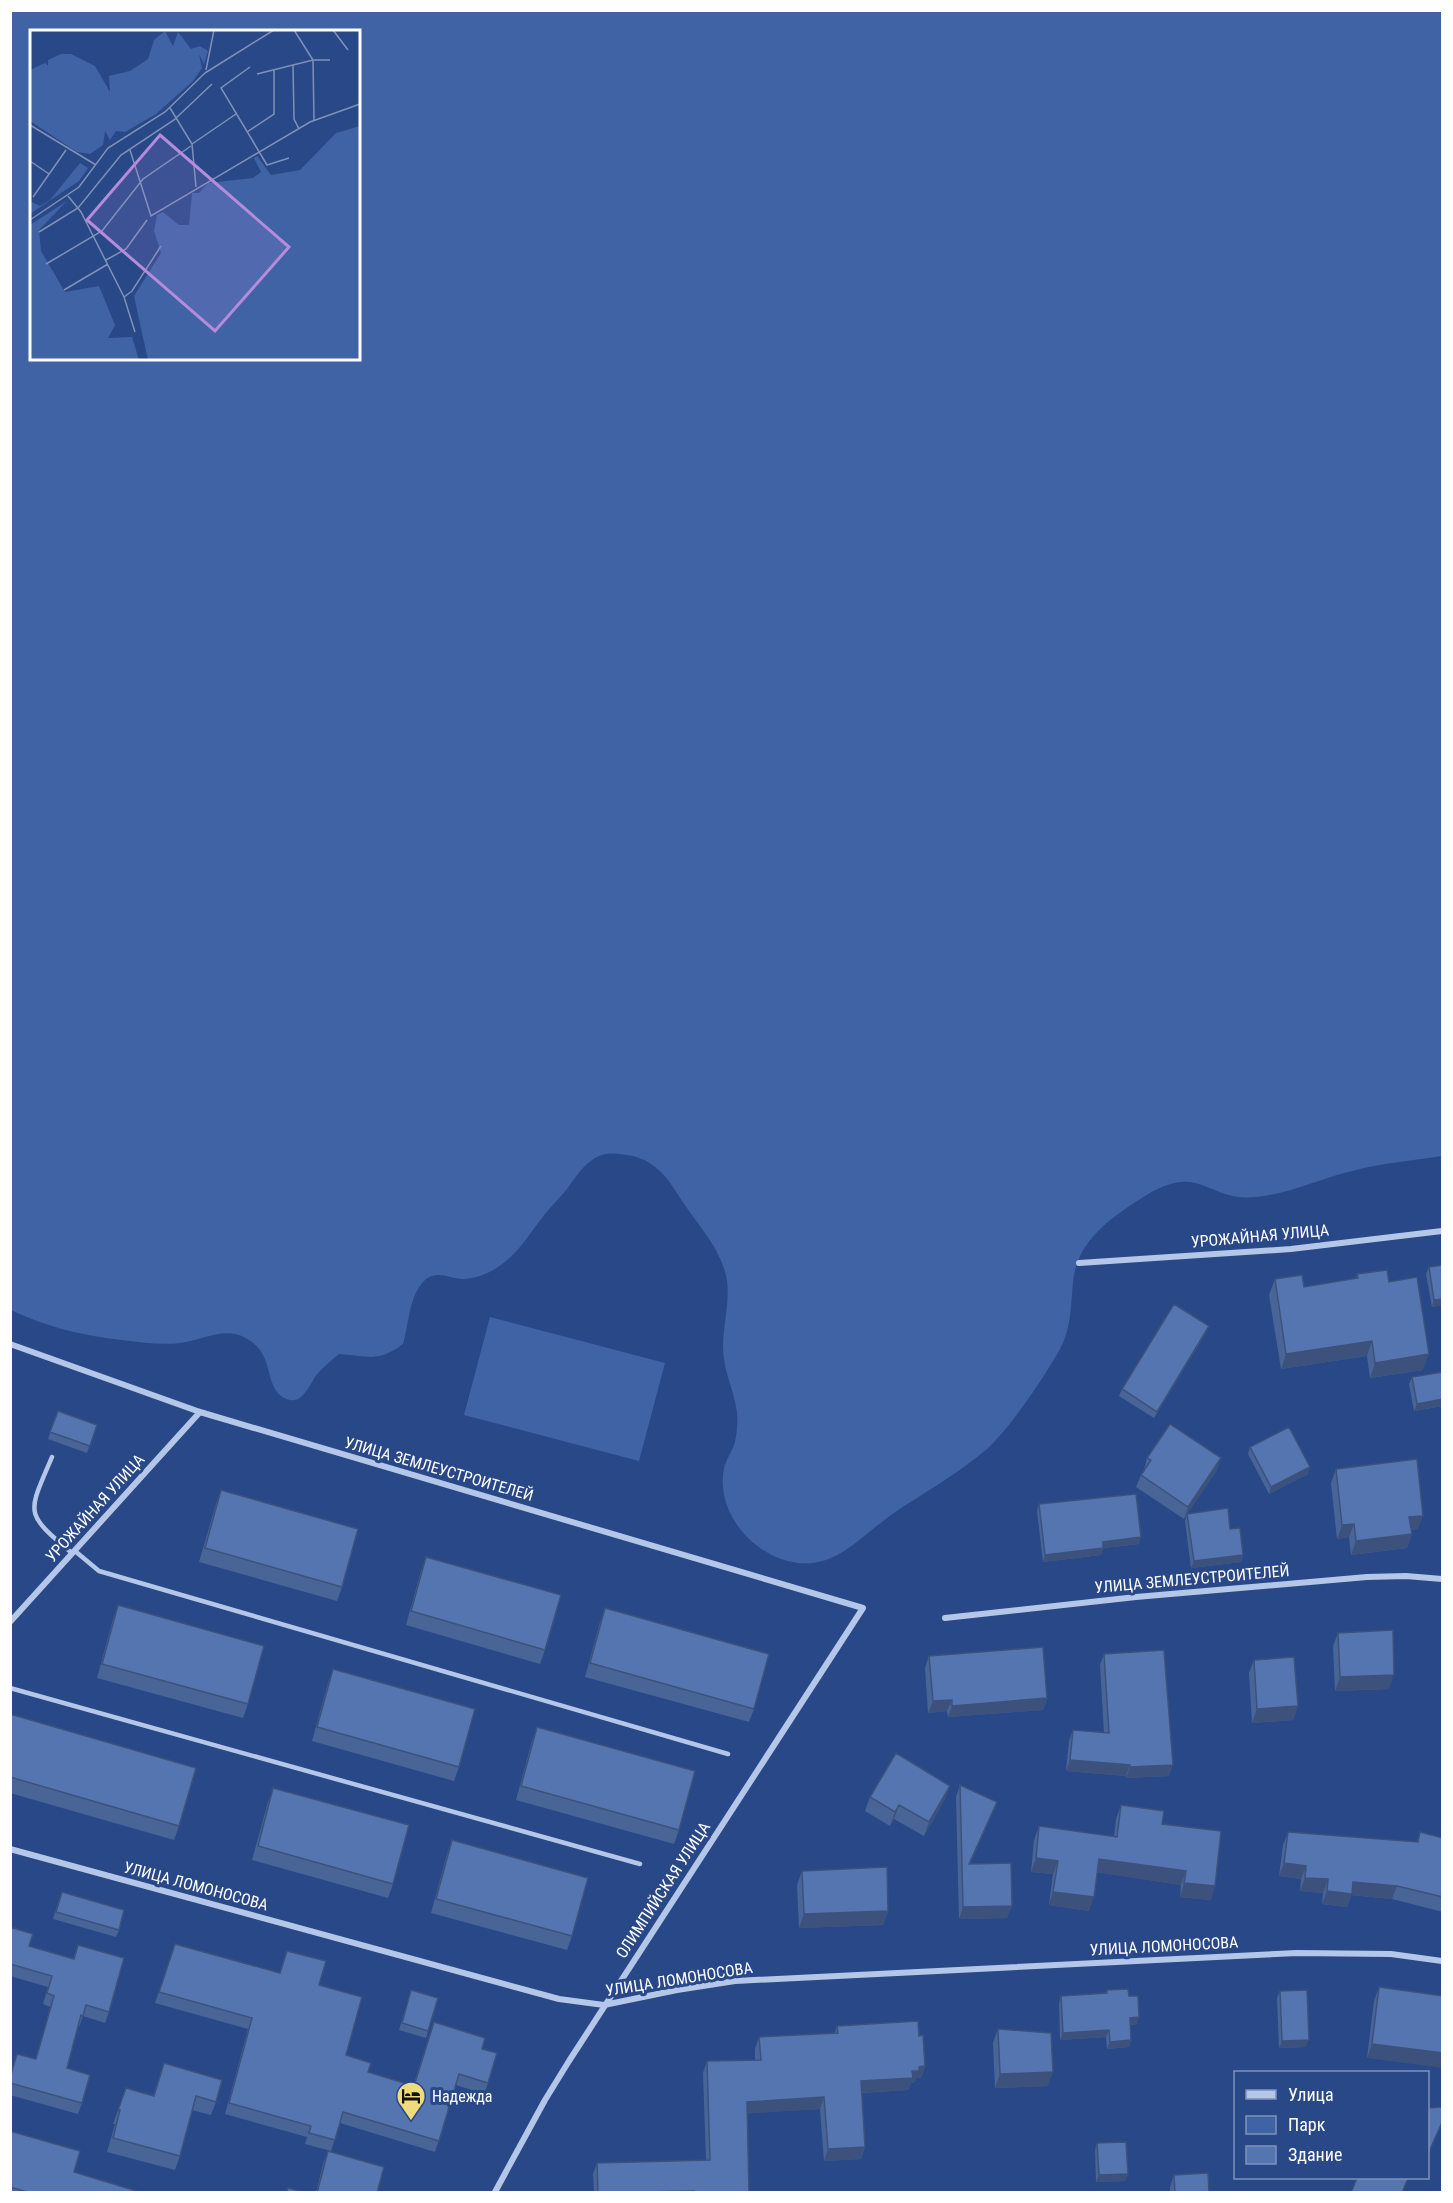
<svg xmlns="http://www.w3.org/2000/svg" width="1453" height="2203" viewBox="0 0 1453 2203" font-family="'Roboto Condensed',sans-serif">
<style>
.green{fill:#4063a6;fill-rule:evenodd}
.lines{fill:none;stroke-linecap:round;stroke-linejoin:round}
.service{stroke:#b5c7e8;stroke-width:4.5}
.minor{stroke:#b5c7e8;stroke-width:6}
.wall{fill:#496598}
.shaded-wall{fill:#3c527c}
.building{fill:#5575b1;stroke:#3c527c;stroke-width:1.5}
.labels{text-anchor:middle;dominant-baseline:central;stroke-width:6;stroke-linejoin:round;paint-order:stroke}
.street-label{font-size:16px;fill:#fff;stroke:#294888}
.poi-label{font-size:16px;fill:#fff;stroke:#294888;text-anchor:start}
.inset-road{fill:none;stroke:#7f91b8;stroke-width:1.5}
.view{fill:#b68bdc;fill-opacity:0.15;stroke:#b68bdc;stroke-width:3}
.inset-edge{fill:none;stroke:#fff;stroke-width:3}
</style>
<rect width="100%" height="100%" fill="#294888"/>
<!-- green -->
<path class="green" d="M 11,11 L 1442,11 L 1442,1156 C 1412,1161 1381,1163 1352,1171 C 1319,1179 1289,1194 1255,1197 C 1207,1202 1201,1161 1145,1196 C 1112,1217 1077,1240 1073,1282 C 1071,1304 1071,1328 1061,1347 C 1046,1375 1010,1428 987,1449 C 958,1474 923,1493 891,1515 C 856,1540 830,1576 781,1559 C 745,1546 716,1507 724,1468 C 726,1460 731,1453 734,1445 C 737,1436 738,1421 737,1412 C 734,1390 723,1370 723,1347 C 723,1325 730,1302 727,1280 C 722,1252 703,1231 687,1208 C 680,1199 675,1189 668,1180 C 658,1167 644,1157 627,1155 C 616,1153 604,1152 595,1158 C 583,1165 575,1178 567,1189 C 560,1198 552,1205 545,1214 C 529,1234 518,1255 495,1269 C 487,1274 473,1279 463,1279 C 449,1279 437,1269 424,1281 C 409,1296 409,1324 403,1344 C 378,1363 368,1356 339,1354 C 332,1360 324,1366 318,1373 C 311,1381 304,1403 290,1400 C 269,1396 271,1369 263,1355 C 259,1346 248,1338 239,1335 C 219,1329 199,1341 180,1343 C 163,1345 146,1343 130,1341 C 86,1336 51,1329 11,1310 ZM 32,32 L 358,32 L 358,358 L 32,358 Z
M 490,1317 L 665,1363 L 639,1461 L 464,1415 Z"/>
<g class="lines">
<!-- service -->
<path class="service" d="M 52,1457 C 28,1514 23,1512 72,1553
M 75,1551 L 99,1571 L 728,1754
M 10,1688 L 640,1864"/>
<!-- minor -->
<path class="minor" d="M 1079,1263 L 1291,1249 L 1442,1231
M 10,1344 L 200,1412 L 863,1608 L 569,2061 L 545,2100 L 495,2192
M 945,1618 L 1136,1597 L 1367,1577 L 1406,1576 L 1442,1579
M 10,1622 L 200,1412
M 10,1849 L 559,1999 L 604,2005 L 677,1990 L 735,1981 L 1297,1953 L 1391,1954 L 1442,1961"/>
</g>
<!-- wall -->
<path class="wall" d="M 1429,1267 L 1443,1305 L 1432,1307 L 1426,1274 Z
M 1357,1274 L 1389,1282 L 1423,1370 L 1370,1378 L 1367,1356 L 1281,1369 L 1269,1295 L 1275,1279 L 1304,1287 L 1356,1279 Z
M 1206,1333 L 1154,1418 L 1119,1396 L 1122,1389 Z
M 1443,1372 L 1443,1406 L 1414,1411 L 1409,1384 L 1412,1377 Z
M 58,1411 L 97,1425 L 87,1453 L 48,1439 Z
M 1250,1447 L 1308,1474 L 1269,1494 L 1248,1454 Z
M 1147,1458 L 1217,1470 L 1187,1514 L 1230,1529 L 1243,1555 L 1241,1562 L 1191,1568 L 1185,1521 L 1187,1515 L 1184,1519 L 1136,1487 L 1141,1475 L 1144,1470 Z
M 1336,1469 L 1418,1529 L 1411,1530 L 1412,1534 L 1407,1548 L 1351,1555 L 1349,1537 L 1337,1539 L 1331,1483 Z
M 221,1490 L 342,1587 L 337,1601 L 199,1562 L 216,1504 Z
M 1039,1504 L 1139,1544 L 1103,1548 L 1101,1555 L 1043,1562 L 1037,1511 Z
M 426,1557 L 545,1650 L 540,1664 L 406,1625 L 421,1571 Z
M 118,1605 L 248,1704 L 243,1718 L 97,1678 L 113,1619 Z
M 605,1608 L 754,1709 L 749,1722 L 585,1677 L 600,1622 Z
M 1338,1633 L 1389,1689 L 1335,1691 L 1333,1646 Z
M 1104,1654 L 1169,1776 L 1126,1778 L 1126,1776 L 1066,1771 L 1069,1741 L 1073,1730 L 1104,1733 L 1100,1665 Z
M 929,1656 L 1047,1698 L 1043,1710 L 948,1717 L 947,1711 L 928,1713 L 925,1668 Z
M 1254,1660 L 1298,1706 L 1293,1720 L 1252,1723 L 1249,1673 Z
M 333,1669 L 459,1767 L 454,1781 L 312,1741 L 328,1683 Z
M 10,1714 L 179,1826 L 174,1840 L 10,1793 Z
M 537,1727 L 679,1830 L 674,1844 L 516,1800 L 532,1741 Z
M 960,1785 L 997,1802 L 970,1864 L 1007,1918 L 959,1919 L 956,1797 Z
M 950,1786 L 945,1799 L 924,1836 L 894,1819 L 890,1826 L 865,1811 L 870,1797 Z
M 273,1788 L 393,1884 L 388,1898 L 252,1860 L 268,1802 Z
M 1121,1805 L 1162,1824 L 1211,1900 L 1180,1897 L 1181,1885 L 1097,1872 L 1089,1911 L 1049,1905 L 1053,1874 L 1031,1872 L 1034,1840 L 1039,1826 L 1114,1837 L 1116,1819 Z
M 1288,1832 L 1417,1842 L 1420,1832 L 1443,1838 L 1443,1912 L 1392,1899 L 1351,1895 L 1347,1907 L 1322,1904 L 1323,1893 L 1300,1891 L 1301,1879 L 1279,1876 L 1283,1845 Z
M 452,1840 L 572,1936 L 567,1950 L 431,1913 L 447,1854 Z
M 802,1871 L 888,1911 L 883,1925 L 799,1928 L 797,1885 Z
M 59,1899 L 119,1930 L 116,1937 L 53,1919 Z
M 10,1927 L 29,1946 L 73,1959 L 78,1945 L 109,2012 L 105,2023 L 83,2016 L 79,2027 L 78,2027 L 67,2068 L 82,2103 L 78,2114 L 10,2095 L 10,2074 L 17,2054 L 36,2059 L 50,2007 L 43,2004 L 48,1987 L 10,1976 Z
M 175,1944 L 280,1973 L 287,1951 L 319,1985 L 346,2055 L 368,2072 L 413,2086 L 434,2022 L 482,2049 L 488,2083 L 484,2094 L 456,2085 L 435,2152 L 340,2123 L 331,2151 L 305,2144 L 307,2137 L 225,2114 L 248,2029 L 155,2003 Z
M 1379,1987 L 1443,1996 L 1367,2058 L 1374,2001 Z
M 411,1990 L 428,2031 L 426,2038 L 399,2030 Z
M 1107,1990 L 1129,1996 L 1137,2024 L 1130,2025 L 1131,2040 L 1129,2047 L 1107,2049 L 1106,2037 L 1060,2040 L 1059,2003 L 1061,1996 L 1105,1993 Z
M 1280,1991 L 1306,2047 L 1279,2048 L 1277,1998 Z
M 837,2026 L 919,2036 L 925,2066 L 921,2078 L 916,2078 L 915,2082 L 911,2083 L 908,2090 L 862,2093 L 865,2147 L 861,2159 L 824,2161 L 820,2109 L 747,2113 L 749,2193 L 594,2193 L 593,2174 L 597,2163 L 706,2160 L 703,2073 L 707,2061 L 755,2060 L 755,2049 L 759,2037 L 835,2033 Z
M 998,2029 L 1048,2086 L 995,2088 L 993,2043 Z
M 164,2063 L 216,2102 L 211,2115 L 192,2110 L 180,2156 L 175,2170 L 107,2152 L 115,2124 L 113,2124 L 126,2088 L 153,2096 Z
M 10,2131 L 74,2172 L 143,2193 L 10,2193 Z
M 1097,2143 L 1128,2174 L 1125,2181 L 1096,2182 L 1095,2150 Z
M 328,2151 L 377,2193 L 316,2193 L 323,2164 Z
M 1174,2175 L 1209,2193 L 1170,2193 L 1170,2187 Z"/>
<!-- shaded-wall -->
<path class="shaded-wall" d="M 1443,1299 L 1443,1305 L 1432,1307 L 1434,1300 Z
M 1209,1326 L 1206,1333 L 1154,1418 L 1157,1412 Z
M 1372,1341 L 1367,1356 L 1281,1369 L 1286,1354 Z
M 1429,1354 L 1423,1370 L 1370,1378 L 1375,1363 Z
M 1443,1399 L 1443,1406 L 1414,1411 L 1417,1404 Z
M 1221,1458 L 1217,1470 L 1184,1519 L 1188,1507 Z
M 1310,1467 L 1308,1474 L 1269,1494 L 1271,1487 Z
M 1423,1516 L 1418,1529 L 1404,1531 L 1409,1517 Z
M 1354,1524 L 1349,1537 L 1337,1539 L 1342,1525 Z
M 1412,1534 L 1407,1548 L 1351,1555 L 1356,1541 Z
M 1141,1537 L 1139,1544 L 1103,1548 L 1101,1555 L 1043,1562 L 1045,1555 L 1103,1542 Z
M 1243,1555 L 1241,1562 L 1191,1568 L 1194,1561 Z
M 1394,1675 L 1389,1689 L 1335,1691 L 1340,1677 Z
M 1047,1698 L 1043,1710 L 948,1717 L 952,1706 Z
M 952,1700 L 947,1711 L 928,1713 L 933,1701 Z
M 1298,1706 L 1293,1720 L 1252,1723 L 1257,1709 Z
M 1070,1760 L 1130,1765 L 1126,1776 L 1066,1771 Z
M 1173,1765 L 1169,1776 L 1126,1778 L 1130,1767 Z
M 950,1786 L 945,1799 L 924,1836 L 929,1822 Z
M 997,1802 L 992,1814 L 965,1876 L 969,1864 Z
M 899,1805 L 894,1819 L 890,1826 L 895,1812 Z
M 1036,1858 L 1058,1861 L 1053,1874 L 1031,1872 Z
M 1099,1859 L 1186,1871 L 1181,1885 L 1094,1872 Z
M 1284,1863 L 1306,1866 L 1301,1879 L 1279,1876 Z
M 1305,1878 L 1328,1879 L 1323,1893 L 1300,1891 Z
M 1353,1882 L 1397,1886 L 1392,1899 L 1351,1895 L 1347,1907 L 1322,1904 L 1327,1891 Z
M 1184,1883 L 1215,1886 L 1211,1900 L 1180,1897 Z
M 1053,1892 L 1094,1897 L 1089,1911 L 1049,1905 Z
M 1012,1906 L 1007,1918 L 959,1919 L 963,1907 Z
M 888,1911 L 883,1925 L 799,1928 L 804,1914 Z
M 1139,2017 L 1137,2024 L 1128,2025 L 1130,2018 Z
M 1109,2030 L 1106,2037 L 1060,2040 L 1063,2033 Z
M 1131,2040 L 1129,2047 L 1107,2049 L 1110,2042 Z
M 1309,2040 L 1306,2047 L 1279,2048 L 1282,2041 Z
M 1372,2044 L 1443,2053 L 1443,2068 L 1367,2058 Z
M 925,2066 L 921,2078 L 916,2078 L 915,2082 L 911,2083 L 908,2090 L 857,2093 L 861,2081 L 912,2071 L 919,2067 Z
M 1053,2072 L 1048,2086 L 995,2088 L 1000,2074 Z
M 824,2097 L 820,2109 L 742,2114 L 747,2102 Z
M 865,2147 L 861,2159 L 824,2161 L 828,2149 Z
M 1128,2174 L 1125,2181 L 1096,2182 L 1099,2175 Z
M 694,2191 L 693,2193 L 631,2193 Z"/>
<!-- building -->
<path class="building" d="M 1443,1265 L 1443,1299 L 1434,1300 L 1429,1267 Z
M 1387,1270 L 1389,1282 L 1417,1277 L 1429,1354 L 1375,1363 L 1372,1341 L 1286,1354 L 1275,1279 L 1302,1275 L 1304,1287 L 1358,1278 L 1357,1274 Z
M 1174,1304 L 1209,1326 L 1157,1412 L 1122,1389 Z
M 1443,1372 L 1443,1399 L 1417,1404 L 1412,1377 Z
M 58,1411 L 97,1425 L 90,1446 L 50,1432 Z
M 1170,1424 L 1221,1458 L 1188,1507 L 1141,1475 L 1151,1460 L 1147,1458 Z
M 1289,1427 L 1310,1467 L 1271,1487 L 1250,1447 Z
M 1417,1459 L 1423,1516 L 1409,1517 L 1412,1534 L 1356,1541 L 1354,1524 L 1342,1525 L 1336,1469 Z
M 221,1490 L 358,1529 L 342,1587 L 205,1548 Z
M 1136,1494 L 1141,1537 L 1103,1542 L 1103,1548 L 1045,1555 L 1039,1504 Z
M 1228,1508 L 1230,1529 L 1240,1528 L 1243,1555 L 1194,1561 L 1187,1514 Z
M 426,1557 L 561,1595 L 545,1650 L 411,1611 Z
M 118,1605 L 264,1646 L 248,1704 L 102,1664 Z
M 605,1608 L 769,1654 L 754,1709 L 590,1663 Z
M 1393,1630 L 1394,1675 L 1340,1677 L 1338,1633 Z
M 1043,1647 L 1047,1698 L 952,1706 L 952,1700 L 933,1701 L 929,1656 Z
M 1164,1650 L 1173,1765 L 1130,1767 L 1130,1765 L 1070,1760 L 1073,1730 L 1109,1733 L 1104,1654 Z
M 1294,1657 L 1298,1706 L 1257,1709 L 1254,1660 Z
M 333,1669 L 475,1709 L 459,1767 L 317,1727 Z
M 10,1714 L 196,1768 L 179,1826 L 10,1777 Z
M 537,1727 L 695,1771 L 679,1830 L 521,1786 Z
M 896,1753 L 950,1786 L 929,1822 L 899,1805 L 895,1812 L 870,1797 Z
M 960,1785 L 997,1802 L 969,1864 L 1011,1863 L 1012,1906 L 963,1907 Z
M 273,1788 L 409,1825 L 393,1884 L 258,1846 Z
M 1121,1805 L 1164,1811 L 1162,1824 L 1221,1831 L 1215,1886 L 1184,1883 L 1186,1871 L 1099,1859 L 1094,1897 L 1053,1892 L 1058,1861 L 1036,1858 L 1039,1826 L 1117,1837 Z
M 1288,1832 L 1418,1842 L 1420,1832 L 1443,1838 L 1443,1897 L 1397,1886 L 1353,1882 L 1352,1894 L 1327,1891 L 1328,1879 L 1305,1878 L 1306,1866 L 1284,1863 Z
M 452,1840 L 588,1878 L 572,1936 L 436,1899 Z
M 887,1867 L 888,1911 L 804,1914 L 802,1871 Z
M 62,1892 L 124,1910 L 119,1930 L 56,1912 Z
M 10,1927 L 33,1934 L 29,1946 L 74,1959 L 78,1945 L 124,1958 L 109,2012 L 86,2005 L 83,2016 L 81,2015 L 67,2068 L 90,2075 L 82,2103 L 10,2083 L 10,2078 L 17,2054 L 36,2059 L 54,1996 L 47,1993 L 52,1976 L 10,1964 Z
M 175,1944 L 280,1973 L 287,1951 L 326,1961 L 319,1985 L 362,1997 L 346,2055 L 371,2063 L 368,2072 L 414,2086 L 434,2022 L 485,2038 L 482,2049 L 497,2053 L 488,2083 L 459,2074 L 439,2141 L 343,2112 L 335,2140 L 309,2133 L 311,2126 L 229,2103 L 252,2018 L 159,1992 Z
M 1379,1987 L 1443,1996 L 1443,2053 L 1372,2044 Z
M 1128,1989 L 1129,1996 L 1138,1996 L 1139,2017 L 1130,2018 L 1131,2040 L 1110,2042 L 1109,2030 L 1063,2033 L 1061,1996 L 1107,1993 L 1107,1990 Z
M 411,1990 L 438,1998 L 428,2031 L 402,2023 Z
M 1307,1990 L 1309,2040 L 1282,2041 L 1280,1991 Z
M 918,2021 L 919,2036 L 923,2035 L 925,2066 L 919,2067 L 919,2071 L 912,2071 L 913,2078 L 861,2081 L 865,2147 L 828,2149 L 824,2097 L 747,2102 L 749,2193 L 694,2193 L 694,2191 L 598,2193 L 597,2163 L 710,2160 L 707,2061 L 761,2060 L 759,2037 L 838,2033 L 837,2026 Z
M 998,2029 L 1051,2033 L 1053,2072 L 1000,2074 Z
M 164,2063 L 222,2080 L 216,2102 L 196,2096 L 180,2156 L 113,2138 L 120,2110 L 118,2110 L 126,2088 L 154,2096 Z
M 1443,2107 L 1443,2120 L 1428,2154 L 1428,2108 Z
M 10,2131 L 80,2151 L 74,2172 L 143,2193 L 31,2193 L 10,2187 Z
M 1126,2142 L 1128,2174 L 1099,2175 L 1097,2143 Z
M 328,2151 L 384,2167 L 377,2193 L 317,2193 Z
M 1208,2173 L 1209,2193 L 1175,2193 L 1174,2175 Z
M 1357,2178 L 1408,2178 L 1402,2193 L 1351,2193 Z
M 288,2188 L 306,2193 L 287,2193 Z"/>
<!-- icons -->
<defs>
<g id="hotel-pin" transform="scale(1.5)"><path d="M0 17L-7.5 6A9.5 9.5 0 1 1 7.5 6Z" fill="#f0db7c" stroke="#294888"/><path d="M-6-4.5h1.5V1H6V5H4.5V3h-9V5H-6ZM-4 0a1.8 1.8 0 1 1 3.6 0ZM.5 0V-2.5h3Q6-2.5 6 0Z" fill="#111"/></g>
</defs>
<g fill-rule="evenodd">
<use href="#hotel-pin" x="411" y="2096"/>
</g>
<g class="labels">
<!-- street labels -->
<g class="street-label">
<text transform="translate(1260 1236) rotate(-5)">УРОЖАЙНАЯ УЛИЦА</text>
<text transform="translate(439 1469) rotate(16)">УЛИЦА ЗЕМЛЕУСТРОИТЕЛЕЙ</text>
<text transform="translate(95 1508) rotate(-48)">УРОЖАЙНАЯ УЛИЦА</text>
<text transform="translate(1192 1579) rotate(-5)">УЛИЦА ЗЕМЛЕУСТРОИТЕЛЕЙ</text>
<text transform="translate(196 1886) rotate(15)">УЛИЦА ЛОМОНОСОВА</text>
<text transform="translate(663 1890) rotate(-57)">ОЛИМПИЙСКАЯ УЛИЦА</text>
<text transform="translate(1164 1946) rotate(-3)">УЛИЦА ЛОМОНОСОВА</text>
<text transform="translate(679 1979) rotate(-9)">УЛИЦА ЛОМОНОСОВА</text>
</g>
<!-- poi labels -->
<g class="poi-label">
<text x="432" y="2096">Надежда</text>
</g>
</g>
<!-- overview -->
<g transform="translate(30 30)">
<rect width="330" height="330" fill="#294888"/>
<path d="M 135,1 L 143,16 L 148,2 L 161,19 L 170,16 L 178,21 L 174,34 L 169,24 L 172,38 L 163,51 L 126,84 L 95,102 L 86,101 L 80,110 L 75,101 L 73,115 L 60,124 L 47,122 L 0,91 L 0,41 L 4,38 L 15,33 L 18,36 L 18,30 L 31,24 L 41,24 L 65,36 L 80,62 L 79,46 L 100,41 L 118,29 L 124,10 ZM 330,96 L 330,330 L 118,330 L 104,266 L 131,223 L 124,201 L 127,185 L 133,182 L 149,195 L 159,195 L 162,163 L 169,163 L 178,153 L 223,148 L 231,142 L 224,128 L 227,126 L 241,145 L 270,140 L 306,103 ZM 50,133 L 58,138 L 49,151 L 0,184 L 0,171 L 10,176 L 20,170 ZM 37,171 L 9,200 L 11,221 L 35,262 L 69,256 L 85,295 L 78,308 L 102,307 L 109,330 L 0,330 L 0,195 Z" fill="#4063a6"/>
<path class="inset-road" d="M 264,0 L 283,30 L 284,91M 303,0 L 318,20M 263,35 L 264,89 L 269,99M 220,37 L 191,58 L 237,135 L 259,128M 176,40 L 184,0M 175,43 L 244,0M 227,44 L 283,30 L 300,30M 140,78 L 162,114 L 166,157M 0,95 L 66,135M 217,102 L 244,84 L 244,40M 162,114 L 206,84M 100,120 L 121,186 L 280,92 L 330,74M 0,131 L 19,144M 38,166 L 51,182 L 94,267 L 105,302M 3,167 L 36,120M 0,190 L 49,157 L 78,118 L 135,82 L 175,43M 9,202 L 48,178 L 91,125 L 144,90 L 182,54M 76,230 L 96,219 L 117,190M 16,234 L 72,201 L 113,149 L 161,116M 34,260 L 78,234M 94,267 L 102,261 L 131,216"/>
<path class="view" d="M 130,105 L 259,217 L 185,301 L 57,190 Z"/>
<rect width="330" height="330" class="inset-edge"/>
</g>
<!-- border -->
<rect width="1453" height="2203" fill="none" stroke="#ffffff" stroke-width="24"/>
<!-- legend -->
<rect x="1234" y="2071" width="195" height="108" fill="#294888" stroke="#7f91b8" stroke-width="1.5"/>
<rect x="1246" y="2090" width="30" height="9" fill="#b5c7e8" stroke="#7f91b8" stroke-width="1.5"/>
<text x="1288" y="2101" font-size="18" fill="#ffffff">Улица</text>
<rect x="1246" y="2116" width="30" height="18" fill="#4063a6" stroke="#7f91b8" stroke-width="1.5"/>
<text x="1288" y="2131" font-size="18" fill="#ffffff">Парк</text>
<rect x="1246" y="2146" width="30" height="18" fill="#5575b1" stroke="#7f91b8" stroke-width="1.5"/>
<text x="1288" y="2161" font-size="18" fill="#ffffff">Здание</text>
</svg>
